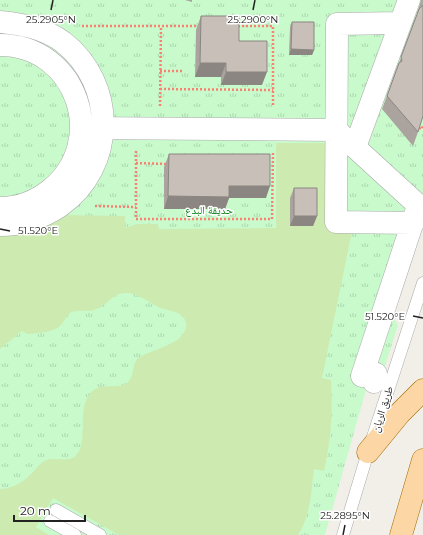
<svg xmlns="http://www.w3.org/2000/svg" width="423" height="535" viewBox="0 0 423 535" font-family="Montserrat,'Noto Naskh Arabic',sans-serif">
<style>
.park{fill:url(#park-tufts)}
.garden{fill:#cdebb0}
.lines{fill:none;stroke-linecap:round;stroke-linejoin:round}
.lane-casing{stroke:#a9a9a9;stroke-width:13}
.street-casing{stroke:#a9a9a9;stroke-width:23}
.primary-casing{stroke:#a06b00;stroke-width:23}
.path{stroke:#fa8072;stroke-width:2.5;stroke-dasharray:2 2;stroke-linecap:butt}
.lane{stroke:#fff;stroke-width:12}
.street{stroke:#fff;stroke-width:22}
.primary{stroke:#fcd6a4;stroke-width:22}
.wall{fill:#aba49e}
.shaded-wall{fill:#8b8681}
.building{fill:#c7bfb8;stroke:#8b8681}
.ticks{fill:none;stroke:#222;stroke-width:1.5}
.labels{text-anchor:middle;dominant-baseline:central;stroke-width:3;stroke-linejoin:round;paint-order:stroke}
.park-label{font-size:11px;fill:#0c8416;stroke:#fff}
.street-label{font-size:11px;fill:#222;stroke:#fff}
.ticks-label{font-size:10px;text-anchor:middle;fill:#222;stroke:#fff;stroke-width:3;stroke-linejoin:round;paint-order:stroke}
</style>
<defs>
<pattern id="park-tufts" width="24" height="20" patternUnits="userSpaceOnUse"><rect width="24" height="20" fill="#c8facc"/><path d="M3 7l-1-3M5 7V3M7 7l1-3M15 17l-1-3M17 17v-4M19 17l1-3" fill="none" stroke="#acd6af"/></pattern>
</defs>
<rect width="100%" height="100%" fill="#f2efe9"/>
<!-- park -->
<path class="park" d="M 0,0 L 423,0 L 423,228 L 393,317 L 398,325 L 380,382 L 368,383 L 325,535 L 0,535 Z"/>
<!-- garden -->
<path class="garden" d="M 276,143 L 330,143 L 352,231 L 322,378 L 331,380 C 333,412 331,440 324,471 L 314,469 C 311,492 311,515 298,535 L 119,535 L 53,498 L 36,527 L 49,535 L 0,535 L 0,489 C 13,489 26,480 34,471 C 39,465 43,460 51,459 C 62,458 74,464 80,449 C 86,433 79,408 89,395 C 100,379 116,392 128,382 C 135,375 131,366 138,358 C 150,351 165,348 177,340 C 184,335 190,325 183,317 C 177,310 166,311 158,307 C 143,299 128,285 111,299 C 106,303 101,308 94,310 C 86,312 76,309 70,313 C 66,316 65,321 61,325 C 54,333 37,333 27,334 L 22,331 L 0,349 L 0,228 L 60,215 L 125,216 L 125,228 L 137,224 L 158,224 L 159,229 L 276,228 Z"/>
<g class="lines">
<!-- lane casing -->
<g class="lane-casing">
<path id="lane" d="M 56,510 L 100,535
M 50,521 L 75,535
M 343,535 L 368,452 L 423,283"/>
</g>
<!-- street casing -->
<g class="street-casing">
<path id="street" d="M 0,22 C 22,24 44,28 63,42 C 117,84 116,167 60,206 C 42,218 22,225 0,225
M 400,23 L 337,24 L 336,222 L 413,223
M 0,45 C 77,45 110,142 50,190 C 36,201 19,208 0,208
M 81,128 L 336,130 L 418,205
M 355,147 L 409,0
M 374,382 L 376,374 L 362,376 L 417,209"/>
</g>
<!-- primary casing -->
<g class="primary-casing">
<path id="primary" d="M 368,452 L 400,413 L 423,390
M 401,535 L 423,460"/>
</g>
<!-- path -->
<path class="path" d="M 82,26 L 199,26
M 238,26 L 273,26 L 273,106
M 160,71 L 184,71
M 160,89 L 273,90
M 160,106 L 161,26
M 419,128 L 422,129 L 423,125
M 136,151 L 136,219 L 272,219 L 273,153
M 136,163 L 167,164
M 95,206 L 136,207"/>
<!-- lane -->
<use href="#lane" class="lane"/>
<!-- street -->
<use href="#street" class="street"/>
<!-- primary -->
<use href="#primary" class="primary"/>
</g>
<!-- wall -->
<path class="wall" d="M 185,0 L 192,0 L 192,2 Z
M 421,0 L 423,0 L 418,132 L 413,146 L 382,109 L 417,14 Z
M 201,16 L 239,41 L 262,85 L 221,85 L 221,77 L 195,77 L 196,30 Z
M 292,22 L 314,50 L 312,55 L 289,55 L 290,27 Z
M 169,154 L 266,198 L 229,198 L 225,209 L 164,209 L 164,167 Z
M 294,188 L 317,216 L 313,226 L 290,226 L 290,198 Z"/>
<!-- shaded-wall -->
<path class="shaded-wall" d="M 291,49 L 314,50 L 312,55 L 289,55 Z
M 200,63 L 226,63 L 221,77 L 195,77 Z
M 226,72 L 267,72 L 262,85 L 221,85 Z
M 229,186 L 270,186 L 266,198 L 229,198 L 225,209 L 164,209 L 168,196 Z
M 294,216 L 317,216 L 313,226 L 290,226 Z"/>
<!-- building -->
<path class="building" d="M 423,5 L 423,116 L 418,132 L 387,96 L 399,63 L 402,61 L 401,57 L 419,9 Z
M 201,16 L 239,16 L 239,41 L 267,41 L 267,72 L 226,72 L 226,63 L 200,63 Z
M 292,22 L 314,22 L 314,50 L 291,49 Z
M 169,154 L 270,154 L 270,186 L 229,186 L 229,197 L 168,196 Z
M 294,188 L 317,188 L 317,216 L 294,216 Z"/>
<!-- ticks -->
<path class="ticks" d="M 51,10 L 53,0M 253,10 L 255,0M 0,229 L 10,231M 413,316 L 423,318M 343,535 L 345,525"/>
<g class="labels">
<!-- park labels -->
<g class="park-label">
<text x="209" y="210">حديقة البدع</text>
</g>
<!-- street labels -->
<g class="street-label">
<text transform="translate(382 409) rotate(-72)">طريق الريان</text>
</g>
</g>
<g class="ticks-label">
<text x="51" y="23">25.2905°N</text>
<text x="253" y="23">25.2900°N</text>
<text x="38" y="234">51.520°E</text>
<text x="385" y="320">51.520°E</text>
<text x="345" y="519">25.2895°N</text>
</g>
<!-- scale -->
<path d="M14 515v6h71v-6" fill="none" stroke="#222222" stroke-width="2"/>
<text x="20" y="515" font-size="12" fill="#222222" stroke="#ffffff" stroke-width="3" paint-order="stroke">20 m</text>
</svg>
